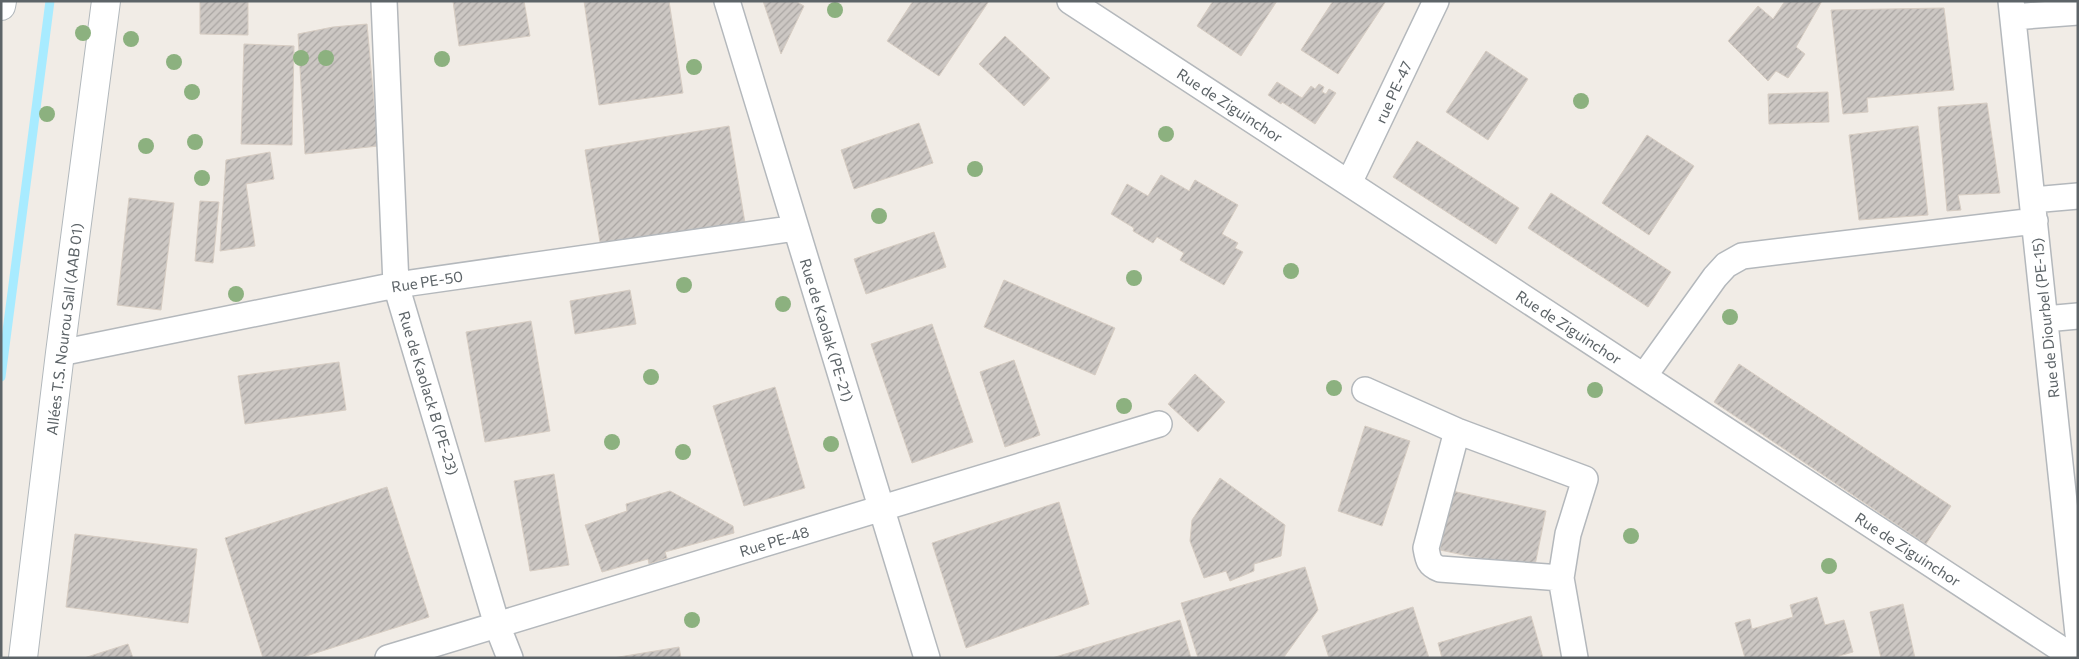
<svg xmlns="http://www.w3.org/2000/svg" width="2079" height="659" viewBox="0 0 2079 659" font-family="Commissioner,sans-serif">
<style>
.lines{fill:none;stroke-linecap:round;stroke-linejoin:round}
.stream{stroke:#a8ebff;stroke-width:9}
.building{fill:url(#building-hatch);stroke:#d7cdc3}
.street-casing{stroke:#b4b8bc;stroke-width:28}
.secondary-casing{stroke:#b2b8bc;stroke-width:30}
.street{stroke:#fff;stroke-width:25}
.secondary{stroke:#fff;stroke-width:28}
.tree{fill:#8cb17f}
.labels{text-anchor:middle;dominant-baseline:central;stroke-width:4;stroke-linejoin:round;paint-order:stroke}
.street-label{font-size:15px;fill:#5d6468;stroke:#fff}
</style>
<defs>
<pattern id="building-hatch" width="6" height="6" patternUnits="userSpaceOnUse" patternTransform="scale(1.25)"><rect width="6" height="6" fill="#ccc7c3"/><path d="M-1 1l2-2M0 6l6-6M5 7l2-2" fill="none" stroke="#a9a5a2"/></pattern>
</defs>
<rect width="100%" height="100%" fill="#f1ece6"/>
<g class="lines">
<!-- stream -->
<path class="stream" d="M 1,377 L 50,1"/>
</g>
<!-- building -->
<path class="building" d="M 200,1 L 248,1 L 248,35 L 200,34 Z
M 453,1 L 524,1 L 530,36 L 459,46 Z
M 584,1 L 669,1 L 683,93 L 599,105 Z
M 763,1 L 795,1 L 804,6 L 781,54 Z
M 913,1 L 989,1 L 939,76 L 887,41 Z
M 1213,1 L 1277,1 L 1241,56 L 1197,26 Z
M 1333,1 L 1386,1 L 1338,74 L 1301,50 Z
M 1785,1 L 1822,1 L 1796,47 L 1805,54 L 1788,78 L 1776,71 L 1768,81 L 1728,41 L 1758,6 L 1773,19 Z
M 1944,8 L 1954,90 L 1867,98 L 1868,112 L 1843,114 L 1831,10 Z
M 367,24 L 378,146 L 305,154 L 298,34 L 333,27 Z
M 1005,36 L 1050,78 L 1024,106 L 979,64 Z
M 244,44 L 294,46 L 292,145 L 241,144 Z
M 1486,51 L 1528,79 L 1488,140 L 1446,112 Z
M 1277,82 L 1302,98 L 1311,86 L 1315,89 L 1319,84 L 1324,87 L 1322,92 L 1326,94 L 1329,89 L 1336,93 L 1315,124 L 1282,102 L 1281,104 L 1268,95 Z
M 1828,92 L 1829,122 L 1769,124 L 1768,94 Z
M 1987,103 L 2000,193 L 1958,195 L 1961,210 L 1947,211 L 1938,107 Z
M 919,123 L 933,163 L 854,189 L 841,150 Z
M 729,126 L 745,223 L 601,248 L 585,150 Z
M 1918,126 L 1928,215 L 1859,220 L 1849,135 Z
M 1647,135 L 1694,166 L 1649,235 L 1602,203 Z
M 1417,141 L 1519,208 L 1496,244 L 1393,177 Z
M 270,152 L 274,179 L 246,184 L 255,246 L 220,251 L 226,160 Z
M 1161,175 L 1189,191 L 1195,180 L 1238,205 L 1222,234 L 1238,243 L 1235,248 L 1243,252 L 1224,285 L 1180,260 L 1184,253 L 1157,237 L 1153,243 L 1133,231 L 1134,228 L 1111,214 L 1127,184 L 1148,196 Z
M 1551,193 L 1671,272 L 1648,307 L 1528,228 Z
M 129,198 L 174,203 L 161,310 L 117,305 Z
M 200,201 L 219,202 L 213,263 L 195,261 Z
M 934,232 L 946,267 L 866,294 L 854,259 Z
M 1004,280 L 1115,328 L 1095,375 L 984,327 Z
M 630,290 L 636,324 L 575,334 L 570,301 Z
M 531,321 L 550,431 L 485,442 L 466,332 Z
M 932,324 L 973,442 L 912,463 L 871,344 Z
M 1014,360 L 1040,435 L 1005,447 L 980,372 Z
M 339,362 L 346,410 L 245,424 L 238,376 Z
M 1739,364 L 1951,506 L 1926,544 L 1714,402 Z
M 1195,374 L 1225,402 L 1198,432 L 1168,404 Z
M 775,387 L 805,488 L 744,506 L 713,406 Z
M 1365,426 L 1410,441 L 1382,526 L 1338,511 Z
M 554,474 L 569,565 L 530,571 L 514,481 Z
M 1220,478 L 1285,525 L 1281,556 L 1254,564 L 1254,571 L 1230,581 L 1226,571 L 1204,578 L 1190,541 L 1192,520 Z
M 387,487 L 429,617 L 300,658 L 263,658 L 225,538 Z
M 670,491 L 733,526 L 734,533 L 665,552 L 667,558 L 649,564 L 648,559 L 602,572 L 585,525 L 627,511 L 626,504 Z
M 1452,491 L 1546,511 L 1534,570 L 1440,550 Z
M 1059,502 L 1089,604 L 966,648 L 932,543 Z
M 75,534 L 197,549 L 188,623 L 66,607 Z
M 1305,567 L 1318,610 L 1284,657 L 1198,658 L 1181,603 Z
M 1817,597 L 1825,625 L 1844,620 L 1853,652 L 1832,658 L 1801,658 L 1801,656 L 1795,658 L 1745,658 L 1735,623 L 1750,619 L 1752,629 L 1793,617 L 1790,605 Z
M 1903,604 L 1915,658 L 1881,658 L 1870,612 Z
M 1413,607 L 1429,658 L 1329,658 L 1322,636 Z
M 1531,616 L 1543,658 L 1442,658 L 1438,643 Z
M 1180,620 L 1191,658 L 1052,658 Z
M 128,644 L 133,658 L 84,658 Z
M 679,647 L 681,658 L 613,658 Z"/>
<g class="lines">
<!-- street casing -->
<g class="street-casing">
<path id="street" d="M 384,1 L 396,285 L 497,625 L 510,658
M 727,1 L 927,658
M 1070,1 L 2067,653 L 2070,658
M 2011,1 L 2078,634
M 2013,17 L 2078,12
M 1349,183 L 1436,1
M 2032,200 L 2078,196
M 2045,319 L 2078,316
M 60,353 L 396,285 L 796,228
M 1644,376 L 1715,277 L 1726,265 L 1742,256 L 2035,221
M 1365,390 L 1457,431 L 1585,479 L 1568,534 L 1561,578 L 1575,658
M 1457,431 L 1426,548 C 1428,560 1429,565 1440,569 L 1561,578
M 388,658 L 1159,424"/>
</g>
<!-- secondary casing -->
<g class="secondary-casing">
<path id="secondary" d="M 1,6 L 2,1
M 23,658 L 60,353 L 106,1"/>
</g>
<!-- street -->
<use href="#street" class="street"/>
<!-- secondary -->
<use href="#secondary" class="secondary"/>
</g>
<!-- trees -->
<g class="tree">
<circle cx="835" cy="10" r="8"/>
<circle cx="83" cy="33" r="8"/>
<circle cx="131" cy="39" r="8"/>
<circle cx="301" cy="58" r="8"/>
<circle cx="326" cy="58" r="8"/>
<circle cx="442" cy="59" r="8"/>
<circle cx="174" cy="62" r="8"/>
<circle cx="694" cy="67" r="8"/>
<circle cx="192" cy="92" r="8"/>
<circle cx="1581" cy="101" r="8"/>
<circle cx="47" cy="114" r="8"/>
<circle cx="1166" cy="134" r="8"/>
<circle cx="195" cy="142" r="8"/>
<circle cx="146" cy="146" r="8"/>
<circle cx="975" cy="169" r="8"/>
<circle cx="202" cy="178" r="8"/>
<circle cx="879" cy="216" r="8"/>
<circle cx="1291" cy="271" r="8"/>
<circle cx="1134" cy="278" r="8"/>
<circle cx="684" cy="285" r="8"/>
<circle cx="236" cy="294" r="8"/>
<circle cx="783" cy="304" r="8"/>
<circle cx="1730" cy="317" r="8"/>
<circle cx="651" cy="377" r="8"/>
<circle cx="1334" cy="388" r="8"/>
<circle cx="1595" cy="390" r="8"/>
<circle cx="1124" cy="406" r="8"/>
<circle cx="612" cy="442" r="8"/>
<circle cx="831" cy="444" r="8"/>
<circle cx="683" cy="452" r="8"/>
<circle cx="1631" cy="536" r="8"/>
<circle cx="1829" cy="566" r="8"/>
<circle cx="692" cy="620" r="8"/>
</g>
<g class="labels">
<!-- street labels -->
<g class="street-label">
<text transform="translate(1393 92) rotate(-65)">rue PE-47</text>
<text transform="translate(1230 105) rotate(33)">Rue de Ziguinchor</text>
<text transform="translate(427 281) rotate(-9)">Rue PE-50</text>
<text transform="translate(2045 318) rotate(-96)">Rue de Diourbel (PE-15)</text>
<text transform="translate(1569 327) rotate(33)">Rue de Ziguinchor</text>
<text transform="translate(64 329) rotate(-83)">Allées T.S. Nourou Sall (AAB 01)</text>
<text transform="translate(827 330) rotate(73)">Rue de Kaolak (PE-21)</text>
<text transform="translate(429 393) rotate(73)">Rue de Kaolack B (PE-23)</text>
<text transform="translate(774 541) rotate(-17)">Rue PE-48</text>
<text transform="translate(1908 549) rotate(33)">Rue de Ziguinchor</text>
</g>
</g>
<!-- border -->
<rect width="2079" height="659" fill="none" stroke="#5d6468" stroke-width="5"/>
</svg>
